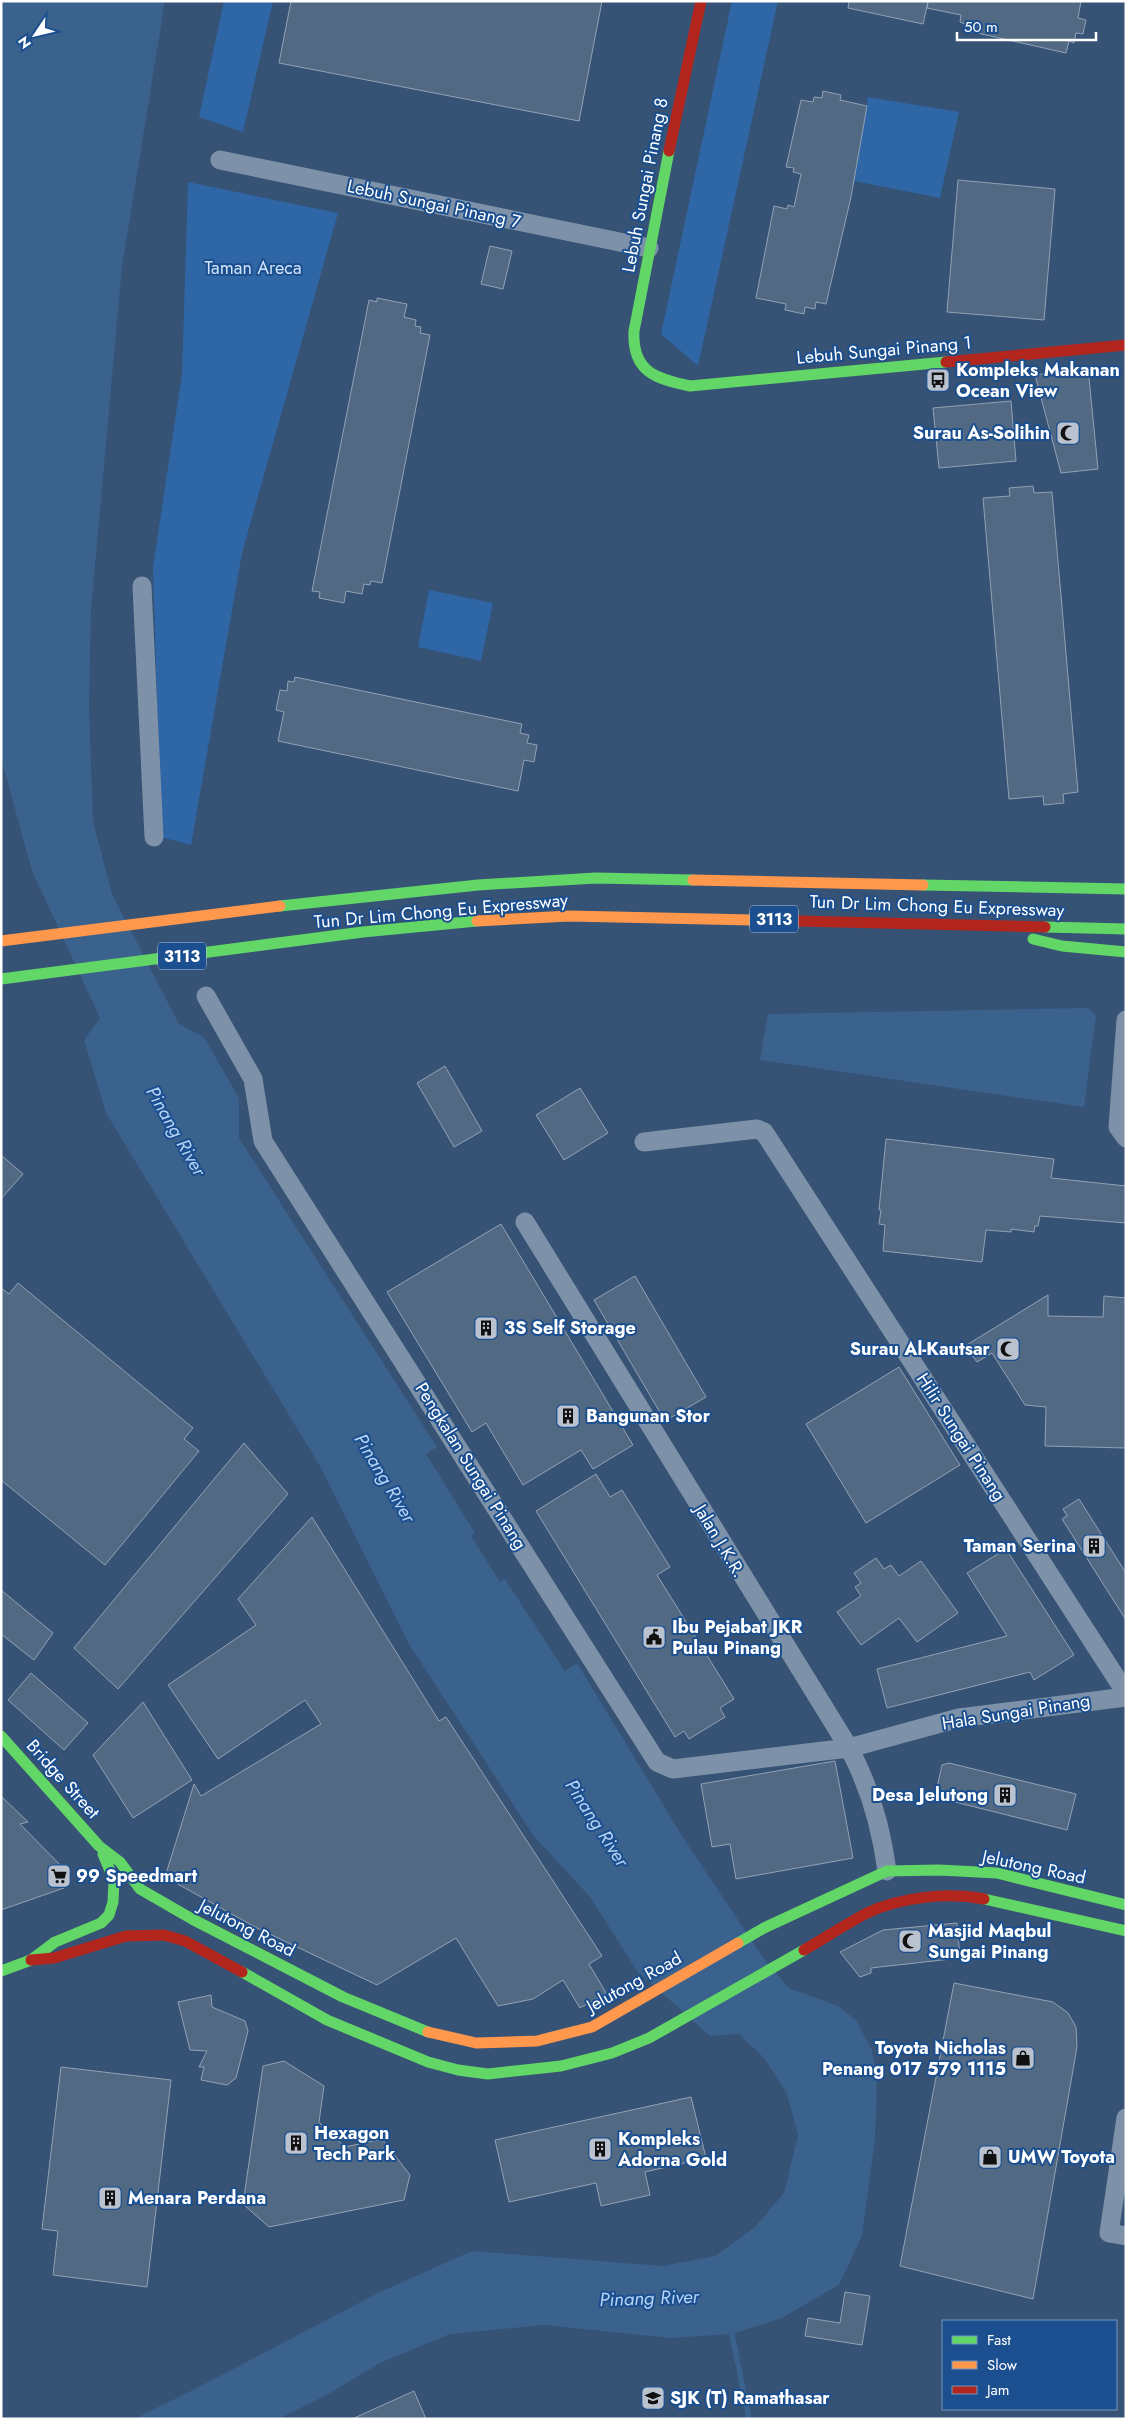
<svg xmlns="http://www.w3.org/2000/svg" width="1127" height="2420" viewBox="0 0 1127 2420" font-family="Jost,sans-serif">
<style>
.green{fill:#2f66a5}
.water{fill:#3b618d}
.pier{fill:#365274}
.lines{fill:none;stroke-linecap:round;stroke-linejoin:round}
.stream{stroke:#3b618d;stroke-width:5.5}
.building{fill:#526984;stroke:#92a2b6}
.street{stroke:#7d92a8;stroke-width:19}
.fast{stroke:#63d668;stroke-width:11}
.slow{stroke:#ff974d;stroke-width:11}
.jam{stroke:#b3261e;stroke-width:11}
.labels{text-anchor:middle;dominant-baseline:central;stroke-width:4;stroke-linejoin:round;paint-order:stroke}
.shield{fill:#1b4f8f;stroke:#bbcadd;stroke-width:1}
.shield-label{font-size:16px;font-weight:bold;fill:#fff}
.street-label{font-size:18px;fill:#fff;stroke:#1b4f8f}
.park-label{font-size:18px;fill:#cfe3fa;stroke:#1b4f8f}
.poi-label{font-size:18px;font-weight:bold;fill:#fff;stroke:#1b4f8f;text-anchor:start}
.water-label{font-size:19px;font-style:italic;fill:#b5d3f5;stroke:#1b4f8f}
</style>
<rect width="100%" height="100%" fill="#365274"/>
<!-- green -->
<path class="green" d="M 224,1 L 273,1 L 243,132 L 199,117 Z
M 732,1 L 778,1 L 698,366 L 661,334 Z
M 868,97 L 959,112 L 940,198 L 854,181 Z
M 188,182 L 338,213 L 242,553 L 191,845 L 161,837 L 153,567 L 182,374 Z
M 429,590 L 493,603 L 481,661 L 418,647 Z"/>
<!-- water -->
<path class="water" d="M 1,1 L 165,1 L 122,267 L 91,610 L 89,706 L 93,821 L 112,894 L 179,1024 L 204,1037 L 239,1098 L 239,1138 L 437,1447 L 426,1454 L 480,1541 L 565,1671 L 577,1663 L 684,1839 L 766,1962 L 789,1988 L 838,2006 L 856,2020 L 872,2050 L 877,2082 L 875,2139 L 862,2236 L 839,2285 L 782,2318 L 732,2334 L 670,2338 L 544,2325 L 450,2334 L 380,2363 L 325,2396 L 279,2419 L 134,2419 L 191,2391 L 378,2293 L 472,2251 L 662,2266 L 715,2256 L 755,2227 L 784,2193 L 798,2135 L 787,2094 L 765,2059 L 739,2034 L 710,2036 L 637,1971 L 590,1897 L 533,1835 L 409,1644 L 321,1468 L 106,1113 L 84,1040 L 100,1018 L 32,871 L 1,758 Z
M 1088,1008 L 1096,1016 L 1084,1107 L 760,1060 L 768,1014 Z"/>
<!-- pier -->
<path class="pier" d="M 475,1533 L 505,1579 L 500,1582 L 471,1536 Z"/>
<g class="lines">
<!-- stream -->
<path class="stream" d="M 732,2334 L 749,2419"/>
</g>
<!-- building -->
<path class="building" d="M 291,1 L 602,1 L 579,121 L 279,63 Z
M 849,1 L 1081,1 L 1078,18 L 1086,20 L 1083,34 L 1076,33 L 1074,43 L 1069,41 L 1066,53 L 964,30 L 965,24 L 960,22 L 961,15 L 927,8 L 928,2 L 923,24 L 848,8 Z
M 823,91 L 841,95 L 840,100 L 867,106 L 851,197 L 826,304 L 816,302 L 815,309 L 805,307 L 804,314 L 785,310 L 786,304 L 756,298 L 774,206 L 787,209 L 788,205 L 794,207 L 801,174 L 793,172 L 794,168 L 786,167 L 801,100 L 813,102 L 814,97 L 822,98 Z
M 958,180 L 1055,189 L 1044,320 L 947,312 Z
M 490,246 L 512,251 L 503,289 L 481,284 Z
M 377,298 L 407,304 L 404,317 L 416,320 L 415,326 L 421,327 L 420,333 L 430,335 L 382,583 L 371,581 L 370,585 L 364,584 L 362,594 L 346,591 L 344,603 L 319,598 L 320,592 L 312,591 L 369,300 L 377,302 Z
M 1088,368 L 1098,469 L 1061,473 L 1035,375 Z
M 1011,401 L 1016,461 L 939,468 L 933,408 Z
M 1033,486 L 1034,493 L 1052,492 L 1078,792 L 1063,794 L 1064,803 L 1044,805 L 1043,796 L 1009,799 L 983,498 L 1010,496 L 1009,488 Z
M 295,677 L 522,724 L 520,733 L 529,735 L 527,743 L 537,745 L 534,762 L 524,760 L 518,791 L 278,741 L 284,712 L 276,710 L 280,690 L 287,691 L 288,681 L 294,682 Z
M 445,1066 L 482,1131 L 454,1147 L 417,1083 Z
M 580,1088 L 608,1133 L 564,1160 L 536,1115 Z
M 886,1139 L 1054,1159 L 1051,1178 L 1126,1186 L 1126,1223 L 1040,1216 L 1038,1226 L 1035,1226 L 1034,1232 L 1011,1229 L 1011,1232 L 986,1230 L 982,1262 L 883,1251 L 885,1225 L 879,1224 L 881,1210 L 879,1210 Z
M 1,1155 L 23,1174 L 1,1199 Z
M 501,1224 L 633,1445 L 593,1469 L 581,1450 L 523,1485 L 486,1423 L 472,1432 L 387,1292 Z
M 635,1276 L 706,1397 L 665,1421 L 594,1300 Z
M 18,1283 L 193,1428 L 184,1439 L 199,1451 L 105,1565 L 1,1480 L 1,1288 L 9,1294 Z
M 1048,1295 L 1048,1316 L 1103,1317 L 1104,1296 L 1126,1298 L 1126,1448 L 1045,1446 L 1046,1407 L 1025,1405 L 992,1353 L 977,1362 L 965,1346 Z
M 899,1367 L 960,1465 L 866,1523 L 806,1424 Z
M 244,1443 L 288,1494 L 118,1689 L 74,1648 Z
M 596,1474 L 610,1497 L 622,1490 L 670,1567 L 657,1575 L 734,1699 L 720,1708 L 725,1717 L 689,1739 L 684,1731 L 675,1737 L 536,1511 Z
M 1079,1499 L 1126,1573 L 1126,1620 L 1062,1519 L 1067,1516 L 1063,1509 Z
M 312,1517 L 439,1721 L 446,1717 L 602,1956 L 589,1964 L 606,1993 L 580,2008 L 563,1980 L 533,1999 L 498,2006 L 456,1938 L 377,1985 L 257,1928 L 165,1877 L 194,1784 L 201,1796 L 321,1724 L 305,1700 L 218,1759 L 168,1685 L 256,1625 L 238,1599 Z
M 1006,1549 L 1074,1655 L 1034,1680 L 1030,1672 L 887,1708 L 877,1669 L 1007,1636 L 967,1573 Z
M 876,1558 L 884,1569 L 891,1565 L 899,1576 L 921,1561 L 958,1613 L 917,1642 L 899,1618 L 861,1645 L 837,1612 L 861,1596 L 855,1587 L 861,1583 L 854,1573 Z
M 1,1590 L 53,1633 L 34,1660 L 1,1634 Z
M 31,1673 L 88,1723 L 64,1750 L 8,1700 Z
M 143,1702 L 192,1780 L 133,1818 L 93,1755 Z
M 835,1761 L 853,1858 L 736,1879 L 730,1844 L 712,1847 L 701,1784 Z
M 949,1763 L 1076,1794 L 1067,1830 L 935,1797 L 942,1765 Z
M 1,1796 L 28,1822 L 20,1824 L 68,1873 L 64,1888 L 1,1910 Z
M 957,1923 L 960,1958 L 871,1968 L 871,1973 L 860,1977 L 840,1952 L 883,1930 Z
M 954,1983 L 1053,2002 L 1068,2013 L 1076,2027 L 1077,2047 L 1033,2299 L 900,2266 Z
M 211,1995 L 212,2007 L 245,2021 L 248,2031 L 236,2078 L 227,2085 L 201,2080 L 204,2067 L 199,2067 L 207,2051 L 190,2050 L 178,2002 Z
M 284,2061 L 324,2086 L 319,2122 L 345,2147 L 382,2139 L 410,2175 L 404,2200 L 269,2227 L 243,2204 L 263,2066 Z
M 61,2067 L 171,2080 L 147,2287 L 53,2275 L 58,2231 L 42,2229 Z
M 691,2097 L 706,2158 L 645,2172 L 650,2195 L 601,2206 L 596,2183 L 509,2202 L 495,2140 Z
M 845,2292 L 870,2296 L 862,2345 L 805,2336 L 808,2318 L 840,2323 Z
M 414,2391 L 426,2419 L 352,2419 Z"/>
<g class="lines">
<!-- street -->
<path class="street" d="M 220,160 L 649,248
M 142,586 L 154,837
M 206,996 L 253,1079 L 263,1141 L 657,1762 L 673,1769 L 849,1748 L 959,1718 L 1126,1697
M 1126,1020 L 1118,1127 L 1126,1138
M 644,1142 L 757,1129 L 764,1132 L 1126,1693
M 525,1222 L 849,1748 C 870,1787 881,1826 887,1871
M 1126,2118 L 1109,2233 L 1126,2236"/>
<!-- fast -->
<path class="fast" d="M 669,151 L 634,331 C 632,371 655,379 690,386 L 946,362
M 923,885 L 1126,889
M 280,906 L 478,885 L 596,878 L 693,880
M 1045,927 L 1126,929
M 1033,939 L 1062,946 L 1126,952
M 1,979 L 363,932 L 477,921
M 1,1736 L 99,1846
M 99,1846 L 120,1862 L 140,1889 L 192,1919 L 343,1997 L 428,2032
M 984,1899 L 1126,1931
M 738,1943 L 764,1928 L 887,1871 L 939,1870 L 997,1873 L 1126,1905
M 1,1971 L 31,1960 L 55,1942 L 101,1923 L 109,1915 L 113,1902 L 114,1880 L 103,1854
M 242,1972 L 327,2020 L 428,2062 L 458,2070 L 488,2074 L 561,2066 L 612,2053 L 649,2038 L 804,1950"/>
<!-- slow -->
<path class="slow" d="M 693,880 L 923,885
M 477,921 L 569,916 L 798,921
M 1,941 L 280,906
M 428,2032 L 476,2043 L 537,2041 L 592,2027 L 738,1943"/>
<!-- jam -->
<path class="jam" d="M 669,151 L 701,1
M 946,362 L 1126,345
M 798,921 L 1045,927
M 804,1950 C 825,1938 846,1924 867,1913 C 901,1897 947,1892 984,1899
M 31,1960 L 54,1958 L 126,1936 L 164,1935 L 185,1941 L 242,1972"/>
</g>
<!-- icons -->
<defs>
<g id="bus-square" transform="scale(1.25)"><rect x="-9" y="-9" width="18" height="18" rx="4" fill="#b9c2ce" stroke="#1b4f8f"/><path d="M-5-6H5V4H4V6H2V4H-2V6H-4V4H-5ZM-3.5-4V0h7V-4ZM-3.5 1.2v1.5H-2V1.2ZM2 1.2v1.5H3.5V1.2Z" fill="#111"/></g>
<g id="mosque-square" transform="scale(1.25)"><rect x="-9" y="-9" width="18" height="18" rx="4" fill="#b9c2ce" stroke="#1b4f8f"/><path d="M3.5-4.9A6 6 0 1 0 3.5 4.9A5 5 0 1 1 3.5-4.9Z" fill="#111"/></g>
<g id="building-square" transform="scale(1.25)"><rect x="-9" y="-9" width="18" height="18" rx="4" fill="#b9c2ce" stroke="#1b4f8f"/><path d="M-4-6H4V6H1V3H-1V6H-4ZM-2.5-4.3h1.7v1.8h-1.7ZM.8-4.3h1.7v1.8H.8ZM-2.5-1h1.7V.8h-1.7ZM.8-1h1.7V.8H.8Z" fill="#111"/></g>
<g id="civic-square" transform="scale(1.25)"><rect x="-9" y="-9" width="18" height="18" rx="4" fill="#b9c2ce" stroke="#1b4f8f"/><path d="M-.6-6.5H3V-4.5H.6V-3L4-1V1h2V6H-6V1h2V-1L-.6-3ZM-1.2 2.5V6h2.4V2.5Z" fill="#111"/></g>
<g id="supermarket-square" transform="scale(1.25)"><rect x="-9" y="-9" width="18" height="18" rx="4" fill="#b9c2ce" stroke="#1b4f8f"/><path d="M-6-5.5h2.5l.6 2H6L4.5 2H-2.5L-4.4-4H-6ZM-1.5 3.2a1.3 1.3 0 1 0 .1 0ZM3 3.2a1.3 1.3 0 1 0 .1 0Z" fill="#111"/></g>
<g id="shop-square" transform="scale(1.25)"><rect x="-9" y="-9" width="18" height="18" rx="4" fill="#b9c2ce" stroke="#1b4f8f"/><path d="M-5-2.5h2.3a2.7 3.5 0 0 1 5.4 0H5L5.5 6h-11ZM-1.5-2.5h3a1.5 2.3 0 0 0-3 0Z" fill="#111"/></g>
<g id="school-square" transform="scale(1.25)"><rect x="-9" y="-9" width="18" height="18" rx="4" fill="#b9c2ce" stroke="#1b4f8f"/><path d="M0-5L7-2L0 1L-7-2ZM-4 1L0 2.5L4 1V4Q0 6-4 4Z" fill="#111"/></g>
</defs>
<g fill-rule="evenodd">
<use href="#bus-square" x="938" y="380"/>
<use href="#mosque-square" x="1068" y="433"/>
<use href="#building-square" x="486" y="1328"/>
<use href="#mosque-square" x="1008" y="1349"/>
<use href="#building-square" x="568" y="1416"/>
<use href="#building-square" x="1094" y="1546"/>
<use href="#civic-square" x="654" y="1637"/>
<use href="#building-square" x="1005" y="1795"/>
<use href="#supermarket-square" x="59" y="1876"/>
<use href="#mosque-square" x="910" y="1941"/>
<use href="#shop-square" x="1023" y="2058"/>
<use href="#building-square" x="296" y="2143"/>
<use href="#building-square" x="600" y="2149"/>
<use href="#shop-square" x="990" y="2157"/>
<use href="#building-square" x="110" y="2198"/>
<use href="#school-square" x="653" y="2398"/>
</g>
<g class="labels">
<!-- shield labels -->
<g class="shield">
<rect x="750" y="905.5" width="48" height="27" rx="4"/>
<rect x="158" y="942.5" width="48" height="27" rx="4"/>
</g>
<g class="shield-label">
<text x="774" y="919">3113</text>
<text x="182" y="956">3113</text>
</g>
<!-- street labels -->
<g class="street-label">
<text transform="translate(645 185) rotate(-79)">Lebuh Sungai Pinang 8</text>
<text transform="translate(434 204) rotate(12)">Lebuh Sungai Pinang 7</text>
<text transform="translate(884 350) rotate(-5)">Lebuh Sungai Pinang 1</text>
<text transform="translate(937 906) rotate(2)">Tun Dr Lim Chong Eu Expressway</text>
<text transform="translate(441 911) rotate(-5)">Tun Dr Lim Chong Eu Expressway</text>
<text transform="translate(961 1437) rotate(57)">Hilir Sungai Pinang</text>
<text transform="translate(471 1466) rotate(58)">Pengkalan Sungai Pinang</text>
<text transform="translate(720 1541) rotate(59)">Jalan J.K.R.</text>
<text transform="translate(1016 1712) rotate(-9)">Hala Sungai Pinang</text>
<text transform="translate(63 1779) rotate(48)">Bridge Street</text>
<text transform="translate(1034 1867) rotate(12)">Jelutong Road</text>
<text transform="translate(247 1928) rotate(27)">Jelutong Road</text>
<text transform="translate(634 1982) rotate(-29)">Jelutong Road</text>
</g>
<!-- park labels -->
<g class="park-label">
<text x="253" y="268">Taman Areca</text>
</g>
<!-- poi labels -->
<g class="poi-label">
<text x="956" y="370">Kompleks Makanan<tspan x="956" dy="21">Ocean View</tspan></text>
<text x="1050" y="433" text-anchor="end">Surau As-Solihin</text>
<text x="504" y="1328">3S Self Storage</text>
<text x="990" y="1349" text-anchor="end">Surau Al-Kautsar</text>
<text x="586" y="1416">Bangunan Stor</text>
<text x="1076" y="1546" text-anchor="end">Taman Serina</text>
<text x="672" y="1627">Ibu Pejabat JKR<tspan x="672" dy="21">Pulau Pinang</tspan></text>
<text x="988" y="1795" text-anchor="end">Desa Jelutong</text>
<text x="76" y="1876">99 Speedmart</text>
<text x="928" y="1931">Masjid Maqbul<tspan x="928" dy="21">Sungai Pinang</tspan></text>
<text x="1006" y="2048" text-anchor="end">Toyota Nicholas<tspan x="1006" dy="21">Penang 017 579 1115</tspan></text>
<text x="314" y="2133">Hexagon<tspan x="314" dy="21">Tech Park</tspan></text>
<text x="618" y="2139">Kompleks<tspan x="618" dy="21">Adorna Gold</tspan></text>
<text x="1008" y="2157">UMW Toyota</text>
<text x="128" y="2198">Menara Perdana</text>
<text x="670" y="2398">SJK (T) Ramathasar</text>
</g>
<!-- water labels -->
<g class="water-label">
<text transform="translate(176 1131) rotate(60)">Pinang River</text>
<text transform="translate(385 1478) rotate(59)">Pinang River</text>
<text transform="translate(597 1823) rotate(57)">Pinang River</text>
<text transform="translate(649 2298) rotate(-2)">Pinang River</text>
</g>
</g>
<!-- border -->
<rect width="1127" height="2420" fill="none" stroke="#ffffff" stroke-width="5"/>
<!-- legend -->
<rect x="942" y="2320" width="175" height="90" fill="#1b4f8f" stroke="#7695bc"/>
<rect x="952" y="2336" width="25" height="8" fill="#63d668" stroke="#7695bc"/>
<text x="987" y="2345" font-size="15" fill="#ffffff">Fast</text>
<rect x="952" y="2361" width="25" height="8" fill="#ff974d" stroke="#7695bc"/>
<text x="987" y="2370" font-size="15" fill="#ffffff">Slow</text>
<rect x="952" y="2386" width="25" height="8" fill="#b3261e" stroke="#7695bc"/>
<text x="987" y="2395" font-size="15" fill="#ffffff">Jam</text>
<!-- north arrow -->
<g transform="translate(35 35) rotate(235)" stroke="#1b4f8f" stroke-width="4" paint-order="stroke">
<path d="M0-4L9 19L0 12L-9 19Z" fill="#ffffff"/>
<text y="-8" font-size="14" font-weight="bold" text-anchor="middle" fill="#ffffff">N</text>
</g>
<!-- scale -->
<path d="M957 32v8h139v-8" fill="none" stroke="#ffffff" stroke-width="2.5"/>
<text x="964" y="32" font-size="15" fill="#ffffff" stroke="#1b4f8f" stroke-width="4" paint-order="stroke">50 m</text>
</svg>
